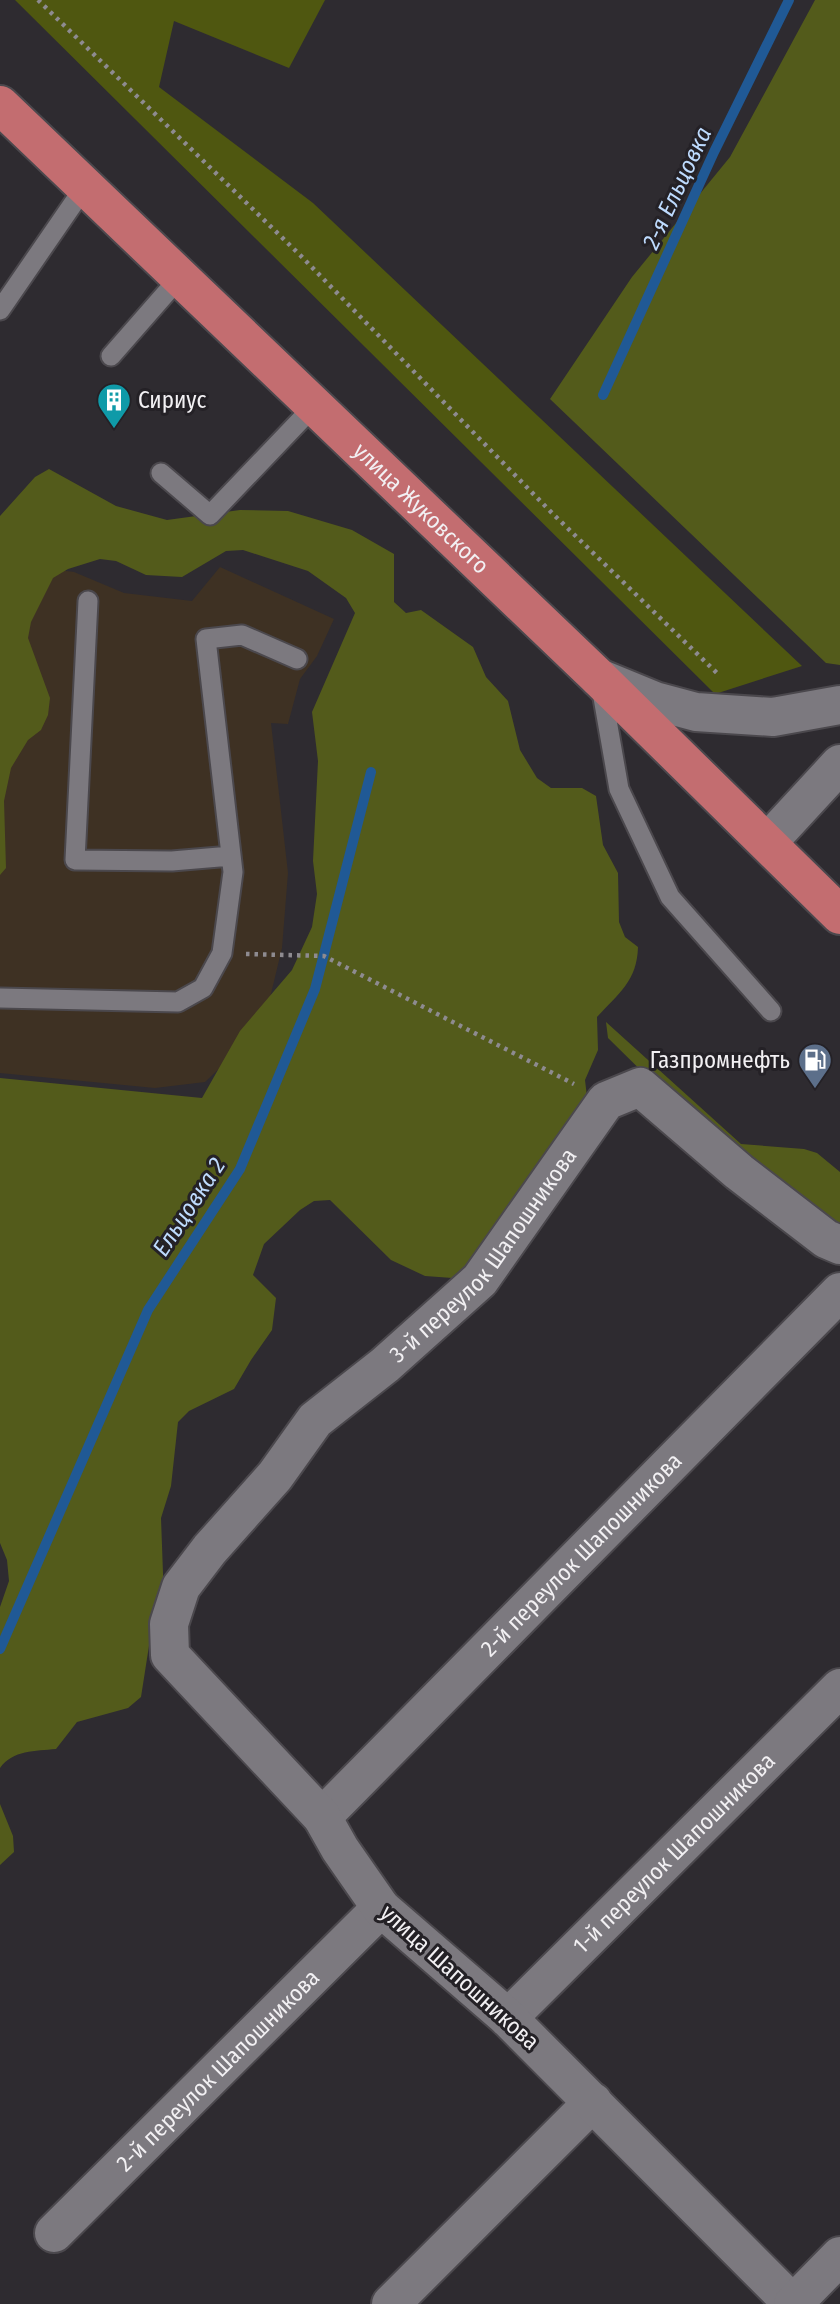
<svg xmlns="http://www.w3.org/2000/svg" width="840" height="2304" viewBox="0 0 840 2304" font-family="'Fira Sans Condensed',sans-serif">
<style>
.industrial{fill:#3e3123}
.green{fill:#535b1b}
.forest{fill:#4f5710}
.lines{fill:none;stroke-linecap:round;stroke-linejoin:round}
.stream{stroke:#205995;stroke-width:10}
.service-casing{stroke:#4b484d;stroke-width:23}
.minor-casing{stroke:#4b484d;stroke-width:42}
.primary-casing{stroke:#4b484d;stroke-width:42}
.path{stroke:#8e8b90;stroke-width:4.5;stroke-dasharray:3.5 5;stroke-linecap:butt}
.service{stroke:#7c797f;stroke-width:19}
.minor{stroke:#7c797f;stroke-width:38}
.primary{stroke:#c36d70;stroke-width:38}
.labels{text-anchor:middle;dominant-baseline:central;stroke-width:6;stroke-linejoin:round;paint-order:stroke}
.poi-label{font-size:23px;fill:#f2f0f3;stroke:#242126;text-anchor:start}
.street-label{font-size:23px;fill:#f2f0f3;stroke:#242126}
.water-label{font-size:24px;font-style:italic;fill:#bedbfe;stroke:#242126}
</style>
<rect width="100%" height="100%" fill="#2e2b30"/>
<!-- industrial -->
<path class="industrial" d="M 220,567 L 334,619 L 317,656 L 300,679 L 288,724 L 271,723 L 288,873 L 282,948 L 263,1027 L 205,1082 L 155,1088 L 0,1073 L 0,648 L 43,568 L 74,572 L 124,593 L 192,601 Z"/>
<!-- green -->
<path class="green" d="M 815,0 L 840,0 L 840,665 L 826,663 L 550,399 L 632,277 L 730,157 Z
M 49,469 L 116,506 L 167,520 L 240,510 L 288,511 L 352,530 L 394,554 L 394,602 L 406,613 L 421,610 L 473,647 L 486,677 L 508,701 L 520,750 L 537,778 L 551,788 L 582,788 L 596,796 L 603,845 L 618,873 L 619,922 L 625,937 L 638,947 C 637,981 619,993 597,1017 L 598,1050 L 585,1080 L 587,1097 L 480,1280 L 425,1276 L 391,1260 L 330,1200 L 314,1201 L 300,1210 L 264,1244 L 253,1275 L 276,1298 L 272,1330 L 251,1360 L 234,1389 L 189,1411 L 178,1422 L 171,1486 L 161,1518 L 164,1601 L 151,1633 L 141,1697 L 128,1708 L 77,1722 L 56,1749 C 35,1751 13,1750 0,1768 L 0,1607 L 9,1581 L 7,1560 L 0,1543 L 0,1078 L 202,1098 L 240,1031 L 292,970 L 312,927 L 317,894 L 313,861 L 318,761 L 312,712 L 355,613 L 346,598 L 308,571 L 243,550 L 226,551 L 182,577 L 146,575 L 116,561 L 100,559 L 68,569 L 53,578 L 31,622 L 28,638 L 50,698 L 48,715 L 41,730 L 28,740 L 11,768 L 4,801 L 6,868 L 0,875 L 0,516 L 35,477 Z
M 606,1022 L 741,1144 L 804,1149 L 817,1153 L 840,1172 L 840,1226 L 668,1097 L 608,1038 Z
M 0,1804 L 13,1836 L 14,1852 L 0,1865 Z"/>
<!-- forest -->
<path class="forest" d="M 15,0 L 325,0 L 289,68 L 174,21 L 159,87 L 313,203 L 802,666 L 715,694 Z"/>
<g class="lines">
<!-- stream -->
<path class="stream" d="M 603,395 L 714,152 L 789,0
M 0,1649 L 148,1310 L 240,1169 L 315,989 L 371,772"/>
<!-- service casing -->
<g class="service-casing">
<path id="service" d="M 0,310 L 86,185
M 111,356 L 181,276
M 161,473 L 210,515 L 315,405
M 88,601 L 75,860 L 172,861 L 231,856
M 601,686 L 619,789 L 670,897 L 771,1011
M 0,998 L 178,1002 L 203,988 L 222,953 L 233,872 L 206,639 L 242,635 L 297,659"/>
</g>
<!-- minor casing -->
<g class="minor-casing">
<g id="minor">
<path d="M 599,678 L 655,701 L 696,712 L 773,717 L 840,705"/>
<path d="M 768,842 L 840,764"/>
<path id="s1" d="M 322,1817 L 840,1292"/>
<path id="s2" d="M 508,2018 L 840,1688"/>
<path id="s3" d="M 54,2233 L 381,1908"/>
<path d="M 391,2304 L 593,2102"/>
<path id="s4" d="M 793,2304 L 508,2018 L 381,1908 L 340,1849 L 322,1817 L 170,1655 L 169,1624 L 181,1587 L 210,1549 L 275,1476 L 315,1420 L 385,1365 L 480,1280 L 606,1101 L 640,1087 L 739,1172 L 826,1239 L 840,1245"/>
<path d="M 793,2304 L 840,2256"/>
</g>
</g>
<!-- primary casing -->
<g class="primary-casing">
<g id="primary">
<path id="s5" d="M 0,105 L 599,678 L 840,915"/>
</g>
</g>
<!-- path -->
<path class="path" d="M 38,0 L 300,255 L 553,514 L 720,676
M 246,954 L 324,956 L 574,1084"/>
<!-- service -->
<use href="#service" class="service"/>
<!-- minor -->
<use href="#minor" class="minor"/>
<!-- primary -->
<use href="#primary" class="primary"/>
</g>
<!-- icons -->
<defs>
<g id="building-pin" transform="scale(1.75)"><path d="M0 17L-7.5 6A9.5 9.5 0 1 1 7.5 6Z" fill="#0f9aa8" stroke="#242126"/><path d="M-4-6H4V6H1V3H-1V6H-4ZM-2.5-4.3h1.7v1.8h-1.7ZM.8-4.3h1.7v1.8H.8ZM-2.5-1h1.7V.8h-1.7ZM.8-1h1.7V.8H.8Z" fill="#fff"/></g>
<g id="fuel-pin" transform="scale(1.75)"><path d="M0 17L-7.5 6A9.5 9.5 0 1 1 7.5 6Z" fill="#5c6f8a" stroke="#242126"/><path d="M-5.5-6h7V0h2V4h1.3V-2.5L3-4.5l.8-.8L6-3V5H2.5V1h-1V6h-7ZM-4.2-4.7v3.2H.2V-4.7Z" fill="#fff"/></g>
</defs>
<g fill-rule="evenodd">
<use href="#building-pin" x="114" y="400"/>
<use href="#fuel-pin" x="815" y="1060"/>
</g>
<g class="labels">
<!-- poi labels -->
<g class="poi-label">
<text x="138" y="400">Сириус</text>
<text x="790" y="1060" text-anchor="end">Газпромнефть</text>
</g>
<!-- street labels -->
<g class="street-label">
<text stroke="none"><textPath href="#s5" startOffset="583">улица Жуковского</textPath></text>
<text stroke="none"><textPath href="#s4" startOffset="1424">3-й переулок Шапошникова</textPath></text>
<text stroke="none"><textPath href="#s1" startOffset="369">2-й переулок Шапошникова</textPath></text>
<text stroke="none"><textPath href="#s2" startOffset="234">1-й переулок Шапошникова</textPath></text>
<text transform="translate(460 1977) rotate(42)">улица Шапошникова</text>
<text stroke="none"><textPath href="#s3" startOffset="231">2-й переулок Шапошникова</textPath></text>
</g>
<!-- water labels -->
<g class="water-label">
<text transform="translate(677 188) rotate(-65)">2-я Ельцовка</text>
<text transform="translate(189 1207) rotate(-57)">Ельцовка 2</text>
</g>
</g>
</svg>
